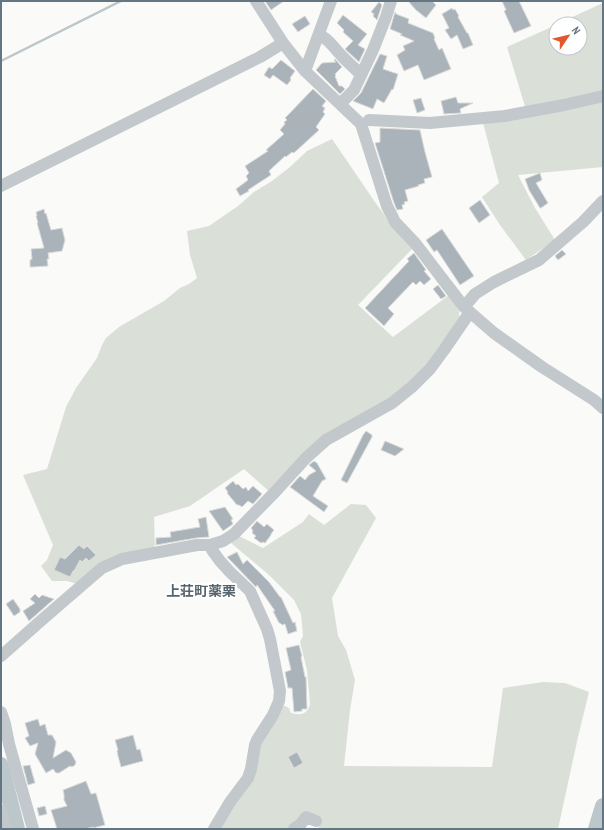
<svg xmlns="http://www.w3.org/2000/svg" width="604" height="830" viewBox="0 0 604 830" font-family="'PT Sans Narrow','Noto Sans JP',sans-serif">
<style>
.green{fill:#dadfd7}
.lines{fill:none;stroke-linecap:round;stroke-linejoin:round}
.stream{stroke:#bbc7cb;stroke-width:2.5}
.river{stroke:#bbc7cb;stroke-width:16}
.building{fill:#aab3b9;stroke:#dcdcda}
.minor{stroke:#c3c8cc;stroke-width:12}
.labels{text-anchor:middle;dominant-baseline:central;stroke-width:4;stroke-linejoin:round;paint-order:stroke}
.quarter-label{font-size:14px;font-weight:bold;fill:#57646e;stroke:#fff}
</style>
<rect width="100%" height="100%" fill="#fafaf8"/>
<!-- green -->
<path class="green" d="M 603,3 L 603,167 L 518,175 L 535,208 L 555,240 L 526,260 L 500,225 L 482,197 L 499,183 L 482,119 L 527,113 L 507,47 L 556,25 L 556,48 L 580,48 L 580,24 L 557,24 Z
M 332,139 L 375,202 L 383,213 L 390,225 L 413,248 L 358,305 L 393,337 L 449,295 L 459,311 L 460,320 L 420,375 L 362,418 L 271,493 L 244,469 L 190,506 L 154,517 L 155,550 L 78,584 L 67,581 L 52,581 L 41,566 L 47,560 L 53,545 L 23,475 L 47,469 L 66,407 L 76,388 L 97,358 L 102,345 L 106,338 L 119,327 L 164,301 L 180,288 L 189,284 L 197,278 L 190,255 L 187,231 L 209,226 L 238,206 L 254,192 L 272,181 L 290,167 L 307,151 Z
M 351,504 L 366,505 L 376,518 L 332,598 L 338,636 L 346,650 L 355,680 L 350,710 L 344,766 L 492,767 L 503,688 L 543,682 L 565,683 L 589,692 L 578,737 L 558,829 L 318,829 L 321,820 L 290,829 L 218,829 L 258,744 L 283,705 L 289,708 L 291,713 C 300,716 308,714 310,704 L 307,670 L 300,642 L 303,636 L 301,614 L 294,600 L 269,575 L 231,543 L 239,536 L 263,548 L 303,522 L 309,514 L 324,525 Z"/>
<g class="lines">
<!-- stream -->
<path class="stream" d="M 1,61 L 121,1"/>
<!-- river -->
<path class="river" d="M 1,765 L 17,829
M 596,829 L 603,806"/>
</g>
<!-- building -->
<path class="building" d="M 265,1 L 284,1 L 271,10 Z
M 408,1 L 432,1 L 436,5 L 426,18 L 416,10 Z
M 502,1 L 519,1 L 531,26 L 514,33 L 504,11 L 506,10 Z
M 379,2 L 382,5 L 377,20 L 373,16 L 374,14 L 371,12 Z
M 452,8 L 453,10 L 455,9 L 459,16 L 458,17 L 467,33 L 468,33 L 473,45 L 463,49 L 457,35 L 451,39 L 445,30 L 449,28 L 442,14 Z
M 395,12 L 396,13 L 396,14 L 409,19 L 408,23 L 433,33 L 435,38 L 434,39 L 439,50 L 442,48 L 451,69 L 424,80 L 418,65 L 404,71 L 397,55 L 405,50 L 403,46 L 414,41 L 400,35 L 402,34 L 390,29 Z
M 343,15 L 367,34 L 358,45 L 365,49 L 359,62 L 345,49 L 353,41 L 343,32 L 344,30 L 337,23 Z
M 305,16 L 310,24 L 298,32 L 292,24 Z
M 380,54 L 387,56 L 383,69 L 398,74 L 393,90 L 392,89 L 384,103 L 377,99 L 373,109 L 353,101 L 361,93 Z
M 335,59 L 342,67 L 335,74 L 336,75 L 335,76 L 339,86 L 342,86 L 345,89 L 340,94 L 316,70 L 322,63 L 336,62 L 334,60 Z
M 281,60 L 295,71 L 290,78 L 291,80 L 287,85 L 273,75 L 270,79 L 264,75 L 269,67 L 272,69 Z
M 313,89 L 326,101 L 322,106 L 325,108 L 323,112 L 325,114 L 316,127 L 319,130 L 295,152 L 293,153 L 292,152 L 286,157 L 285,156 L 269,171 L 271,175 L 248,190 L 249,191 L 240,196 L 236,189 L 248,180 L 246,176 L 249,173 L 245,166 L 268,151 L 266,150 L 284,134 L 280,130 L 285,124 L 284,122 L 287,120 L 285,118 Z
M 456,97 L 458,103 L 473,103 L 460,109 L 461,113 L 444,114 L 441,101 Z
M 421,98 L 425,110 L 417,113 L 413,100 Z
M 380,128 L 420,130 L 425,152 L 432,177 L 424,179 L 425,183 L 418,185 L 419,186 L 405,190 L 408,201 L 404,202 L 405,204 L 402,205 L 403,209 L 397,210 L 394,203 L 375,143 L 380,142 Z
M 540,173 L 542,180 L 536,183 L 548,203 L 541,208 L 540,208 L 529,190 L 525,179 Z
M 480,200 L 490,215 L 479,223 L 469,208 Z
M 44,209 L 45,214 L 46,213 L 51,230 L 62,228 L 65,240 L 62,251 L 48,253 L 49,259 L 47,259 L 48,266 L 33,267 L 30,267 L 30,260 L 32,259 L 31,249 L 44,248 L 37,223 L 38,223 L 36,216 L 37,216 L 36,212 Z
M 442,229 L 474,276 L 460,285 L 437,250 L 434,252 L 426,240 Z
M 562,250 L 566,254 L 558,260 L 555,256 Z
M 414,253 L 426,270 L 424,271 L 431,279 L 424,285 L 420,281 L 416,285 L 413,282 L 388,308 L 394,314 L 384,326 L 365,308 L 409,261 L 407,259 Z
M 438,285 L 446,296 L 441,299 L 433,289 Z
M 366,431 L 372,435 L 372,437 L 347,483 L 341,480 L 363,435 Z
M 385,441 L 404,449 L 395,456 L 381,450 Z
M 314,461 L 317,463 L 326,479 L 322,481 L 313,496 L 328,506 L 324,512 L 290,487 L 300,476 L 305,480 L 309,475 L 316,471 L 309,465 Z
M 233,481 L 236,485 L 238,484 L 243,489 L 246,487 L 248,491 L 253,486 L 262,494 L 253,504 L 248,501 L 242,507 L 239,505 L 237,505 L 227,493 L 228,492 L 225,488 Z
M 225,507 L 233,519 L 231,520 L 233,524 L 223,531 L 209,511 Z
M 206,517 L 209,537 L 196,538 L 156,545 L 156,538 L 171,537 L 170,532 L 200,527 L 198,519 Z
M 257,521 L 264,527 L 267,524 L 274,530 L 271,534 L 271,535 L 265,543 L 263,542 L 261,543 L 254,538 L 256,536 L 252,533 L 253,531 L 251,528 Z
M 79,545 L 84,549 L 87,546 L 96,555 L 89,561 L 86,558 L 82,562 L 80,560 L 74,571 L 73,571 L 70,577 L 54,570 L 60,557 L 65,559 Z
M 237,552 L 243,564 L 247,560 L 269,582 L 280,597 L 281,597 L 293,623 L 295,622 L 297,631 L 288,634 L 285,624 L 282,625 L 280,623 L 279,623 L 273,611 L 275,611 L 257,585 L 256,587 L 227,557 Z
M 35,594 L 39,598 L 42,595 L 54,599 L 29,621 L 23,611 L 35,603 L 30,599 Z
M 13,599 L 20,609 L 20,612 L 14,616 L 6,604 Z
M 299,645 L 302,656 L 301,657 L 305,677 L 306,677 L 307,709 L 302,709 L 302,711 L 294,712 L 292,688 L 288,688 L 285,672 L 291,670 L 286,648 Z
M 38,719 L 40,726 L 45,724 L 48,735 L 52,735 L 56,742 L 53,758 L 66,750 L 71,753 L 76,762 L 75,765 L 72,767 L 70,766 L 59,773 L 56,773 L 53,769 L 46,773 L 35,754 L 38,743 L 30,746 L 25,738 L 29,736 L 25,723 Z
M 133,735 L 137,750 L 140,749 L 143,761 L 121,767 L 118,756 L 117,751 L 118,750 L 115,740 Z
M 297,752 L 303,763 L 294,768 L 288,757 Z
M 30,765 L 35,783 L 28,785 L 23,766 Z
M 86,781 L 91,794 L 96,793 L 105,825 L 93,828 L 93,827 L 85,829 L 57,829 L 51,810 L 67,806 L 64,800 L 64,794 L 63,790 Z
M 45,806 L 47,814 L 39,816 L 37,808 Z"/>
<g class="lines">
<!-- minor -->
<path class="minor" d="M 256,1 L 283,43 L 305,71 L 361,124 L 387,206 L 395,222 L 415,243 L 464,307 L 494,333 L 542,367 L 594,400 L 603,408
M 323,37 C 330,41 335,49 341,55 C 347,62 355,68 361,75
M 305,71 L 331,1
M 340,104 L 354,90 L 373,50 L 386,17 L 391,1
M 369,120 L 430,123 L 505,116 L 564,105 L 603,96
M 1,186 L 260,57 L 283,43
M 464,307 L 475,294 L 494,282 L 539,260 L 583,222 L 603,201
M 210,545 L 212,550 L 220,561 L 230,572 L 250,591 L 267,629 L 270,639 L 280,691 L 279,701 L 273,715 L 257,740 L 255,745 L 251,769 L 248,778 L 230,802 L 214,829
M 1,656 L 44,618 L 102,568 L 122,559 L 197,545 L 210,545 L 223,541 L 234,534 L 275,492 L 306,458 L 326,440 L 392,403 L 413,386 L 430,369 L 444,350 L 470,312
M 1,712 L 5,724 L 9,744 L 33,829
M 1,811 L 6,829
M 294,829 L 301,824 L 306,817 L 316,821"/>
</g>
<g class="labels">
<!-- quarter labels -->
<g class="quarter-label">
<text x="201" y="591">上荘町薬栗</text>
</g>
</g>
<!-- border -->
<rect width="604" height="830" fill="none" stroke="#657683" stroke-width="4"/>
<!-- north arrow -->
<g transform="translate(568 36) rotate(55)"><circle r="19" fill="#ffffff" stroke="#c1c8cd"/>
<path d="M0-3L7 15L0 10L-7 15Z" fill="#e4572e"/>
<text y="-6" font-size="11" font-weight="bold" text-anchor="middle" fill="#657683">N</text>
</g>
</svg>
